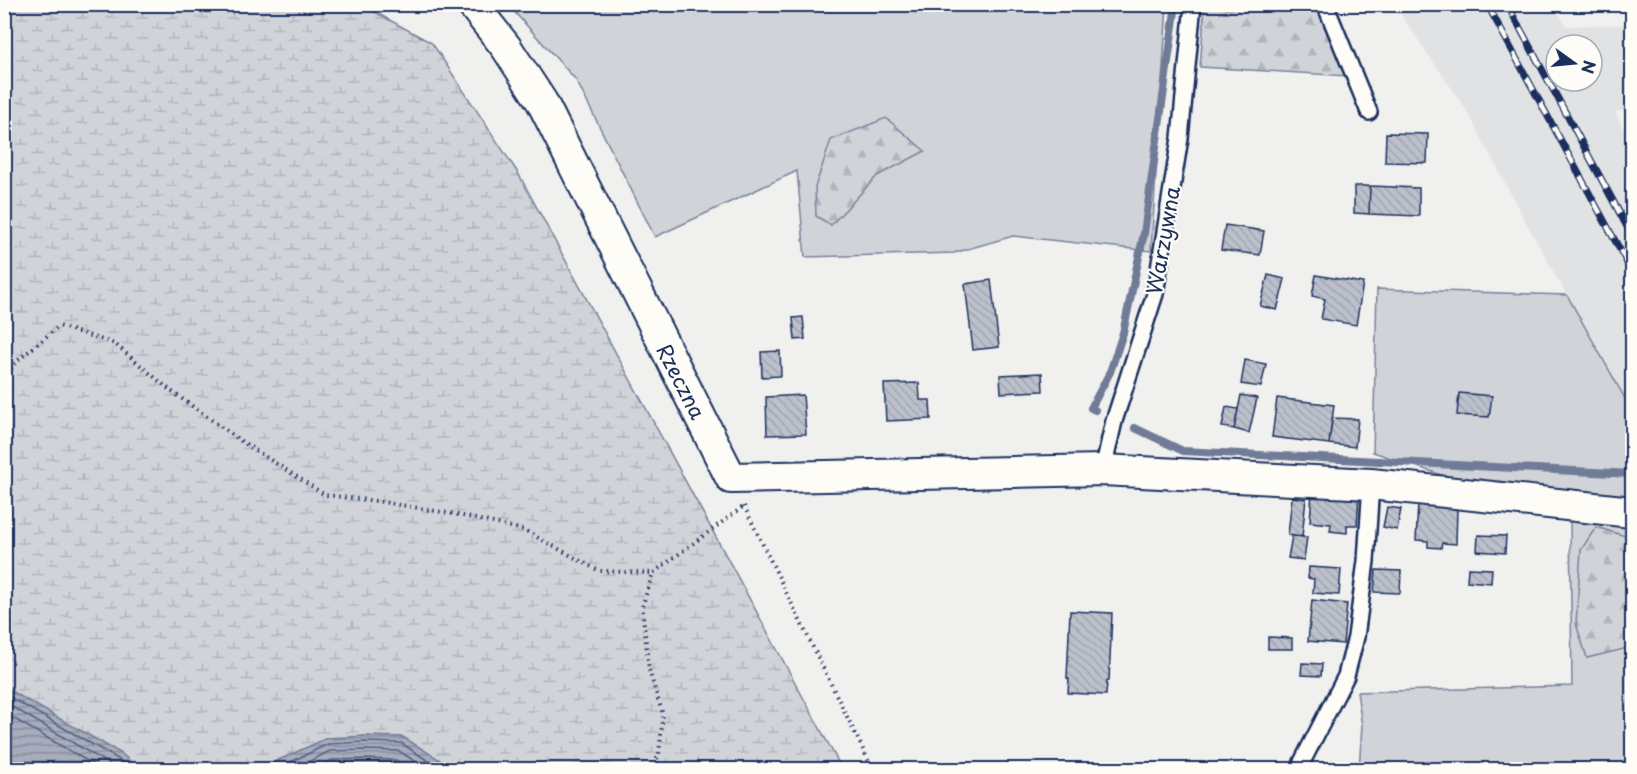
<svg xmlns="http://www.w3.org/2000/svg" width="1637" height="774" viewBox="0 0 1637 774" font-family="'Playpen Sans',sans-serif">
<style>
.built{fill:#e0e2e3;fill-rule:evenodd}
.green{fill:#d0d3d8;stroke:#76819b;stroke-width:1.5}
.forest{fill:url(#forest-firs);stroke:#76819b;stroke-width:1.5}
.wetland{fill:url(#wetland-marsh);stroke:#76819b;stroke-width:1.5}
.water{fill:url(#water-rules);stroke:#6f7b97;stroke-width:1.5}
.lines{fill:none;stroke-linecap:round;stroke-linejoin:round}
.shore{stroke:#536184;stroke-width:1.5}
.stream{stroke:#6f7b97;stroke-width:8}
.building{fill:url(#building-back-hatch);stroke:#1b2f5e;stroke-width:1.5}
.service-casing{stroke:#1b2f5e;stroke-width:20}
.minor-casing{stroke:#1b2f5e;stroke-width:34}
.path{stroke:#1b2f5e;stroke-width:4;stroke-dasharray:1.5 4.5;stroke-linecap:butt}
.service{stroke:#fdfcf7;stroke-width:15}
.minor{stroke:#fdfcf7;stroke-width:30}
.rail-casing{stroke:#1b2f5e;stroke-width:7}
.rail{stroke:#fdfcf7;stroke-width:4.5;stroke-dasharray:14;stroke-linecap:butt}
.labels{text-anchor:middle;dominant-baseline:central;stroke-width:4.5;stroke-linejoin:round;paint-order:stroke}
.street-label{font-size:21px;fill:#1b2f5e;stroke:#fdfcf7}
</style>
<defs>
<pattern id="forest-firs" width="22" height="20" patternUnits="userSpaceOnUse" patternTransform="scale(1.5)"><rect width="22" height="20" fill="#d0d3d8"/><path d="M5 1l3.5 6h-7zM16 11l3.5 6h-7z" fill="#b2b5bc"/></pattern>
<pattern id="wetland-marsh" width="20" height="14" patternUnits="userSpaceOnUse" patternTransform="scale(1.5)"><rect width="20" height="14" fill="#d0d3d8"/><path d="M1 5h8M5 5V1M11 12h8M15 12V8" fill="none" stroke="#b2b5bc"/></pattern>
<pattern id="water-rules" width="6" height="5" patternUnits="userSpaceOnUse" patternTransform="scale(1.5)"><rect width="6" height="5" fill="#a7adbd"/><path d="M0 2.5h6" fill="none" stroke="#878d9d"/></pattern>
<pattern id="building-back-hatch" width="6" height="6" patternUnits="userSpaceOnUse" patternTransform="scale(1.5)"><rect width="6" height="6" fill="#bbc0ca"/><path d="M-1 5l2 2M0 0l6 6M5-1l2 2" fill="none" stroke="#a0a5b0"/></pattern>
</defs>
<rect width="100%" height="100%" fill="#f0f0ee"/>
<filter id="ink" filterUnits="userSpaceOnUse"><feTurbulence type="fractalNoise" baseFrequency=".0167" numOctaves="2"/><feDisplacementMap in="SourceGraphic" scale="12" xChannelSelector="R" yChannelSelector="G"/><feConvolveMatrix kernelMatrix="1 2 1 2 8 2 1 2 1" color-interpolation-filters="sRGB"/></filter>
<g filter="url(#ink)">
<!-- built -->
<path class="built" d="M 1394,5 L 1553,5 L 1566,26 L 1632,24 L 1632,111 L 1615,111 L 1632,147 L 1632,411 L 1529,228 L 1466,109 ZM 1556,45 L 1592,45 L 1592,81 L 1556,81 Z"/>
<!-- green -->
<path class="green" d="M 508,5 L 1167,5 L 1151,251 L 1013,236 L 954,253 L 805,257 L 797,171 L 655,237 L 576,80 Z
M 1377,289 L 1567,295 L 1632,411 L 1632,769 L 1359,769 L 1362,726 L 1357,692 L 1572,686 L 1570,518 L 1373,452 Z"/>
<!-- forest -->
<path class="forest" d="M 1205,5 L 1319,5 L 1348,76 L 1200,67 Z
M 886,118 L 925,151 L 877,176 L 831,225 L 816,216 L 815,187 L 831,140 Z
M 1596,527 L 1632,538 L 1632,647 L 1587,658 L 1576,624 L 1581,550 Z"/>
<!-- wetland -->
<path class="wetland" d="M 5,5 L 362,5 L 432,43 L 518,173 L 842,769 L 5,770 Z"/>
<!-- water -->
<path class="water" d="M 4,687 L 122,754 L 139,769 L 5,769 Z
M 365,736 L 403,737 L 440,760 L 435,770 L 259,769 L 327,738 Z"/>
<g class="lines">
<!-- shore -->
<path class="shore" d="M 4,694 L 118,759 L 130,770
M 4,702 L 119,770
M 4,713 L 103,770
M 274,770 L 328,744 L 365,742 L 401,743 L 430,762 L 430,770
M 292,770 L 330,751 L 365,750 L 399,751 L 421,765 L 423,770
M 313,770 L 332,760 L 365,759 L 396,760 L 412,770"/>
<!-- stream -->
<path class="stream" d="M 1095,410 L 1091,408 L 1110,372 L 1123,333 L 1144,233 L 1176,4
M 1135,428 L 1183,451 L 1632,474"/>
</g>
<!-- building -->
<path class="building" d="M 1386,133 L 1428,134 L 1427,163 L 1385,162 Z
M 1354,186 L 1370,186 L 1369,214 L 1354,213 Z
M 1370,186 L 1419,188 L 1419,216 L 1369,214 Z
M 1225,225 L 1264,231 L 1260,255 L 1221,250 Z
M 1268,275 L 1285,279 L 1277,310 L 1260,306 Z
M 1316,275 L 1363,283 L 1356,325 L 1321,319 L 1325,299 L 1312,296 Z
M 991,280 L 999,347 L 973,350 L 965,284 Z
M 803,317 L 805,339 L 795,340 L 793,318 Z
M 780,351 L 781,376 L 762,377 L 761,352 Z
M 1245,360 L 1266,364 L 1261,387 L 1241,384 Z
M 1042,373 L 1043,391 L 1001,393 L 1000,375 Z
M 919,383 L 920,400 L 930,400 L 931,419 L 886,421 L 884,384 Z
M 1459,393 L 1492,396 L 1489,417 L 1457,415 Z
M 803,395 L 806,434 L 767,435 L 766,397 Z
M 1241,395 L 1257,398 L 1249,433 L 1234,429 Z
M 1277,398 L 1334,405 L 1329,444 L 1272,437 Z
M 1226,407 L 1238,409 L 1234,429 L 1222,427 Z
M 1332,418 L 1358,419 L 1355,447 L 1329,444 Z
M 1312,491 L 1359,495 L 1357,525 L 1347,525 L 1347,533 L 1330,531 L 1331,524 L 1310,522 Z
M 1292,497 L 1306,499 L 1302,537 L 1288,535 Z
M 1418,504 L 1457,508 L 1456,544 L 1442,543 L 1441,548 L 1428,547 L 1428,541 L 1416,540 Z
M 1387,507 L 1401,509 L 1397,530 L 1383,527 Z
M 1478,535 L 1506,536 L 1505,553 L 1477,551 Z
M 1292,536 L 1307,537 L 1304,560 L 1288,558 Z
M 1309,567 L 1341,569 L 1339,595 L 1313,593 L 1314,579 L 1308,578 Z
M 1468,568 L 1492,569 L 1491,583 L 1467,581 Z
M 1376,570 L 1401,571 L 1400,593 L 1374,592 Z
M 1312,600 L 1347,604 L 1343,644 L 1308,641 Z
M 1070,611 L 1112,613 L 1109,681 L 1107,681 L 1106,695 L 1068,693 L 1069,679 L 1067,678 Z
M 1268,637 L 1292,638 L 1292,649 L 1268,649 Z
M 1302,663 L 1322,664 L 1321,676 L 1301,675 Z"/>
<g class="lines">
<!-- service casing -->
<g class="service-casing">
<path id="service" d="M 1325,4 L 1369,112
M 1103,470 L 1114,421 L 1155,294 L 1180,138 L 1193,4
M 1302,762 L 1346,676 L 1356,637 L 1366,561 L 1371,484"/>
</g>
<!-- minor casing -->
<g class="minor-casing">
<path id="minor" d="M 472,4 L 506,47 L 542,102 L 731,478 L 1103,470 L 1371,484 L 1632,512"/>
</g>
<!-- path -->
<path class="path" d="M 4,379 L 16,362 L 59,326 L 115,344 L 171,391 L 241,441 L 325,495 L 376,501 L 454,514 L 524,530 L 599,571 L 653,573
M 744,506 L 873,770
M 652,770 L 659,754 L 663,715 L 649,670 L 642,607 L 653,573 L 744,506"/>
<!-- service -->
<use href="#service" class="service"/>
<!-- minor -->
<use href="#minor" class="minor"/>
<!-- rail casing -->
<g class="rail-casing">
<path id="rail" d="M 1487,4 L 1632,272
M 1507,4 L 1632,236"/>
</g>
<!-- rail -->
<use href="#rail" class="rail"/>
</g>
</g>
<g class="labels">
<!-- street labels -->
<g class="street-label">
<text transform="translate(1162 240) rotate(-80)">Warzywna</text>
<text transform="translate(682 381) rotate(63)">Rzeczna</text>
</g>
</g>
<!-- margin -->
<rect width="1637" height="774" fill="none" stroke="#fdfcf7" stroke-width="24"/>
<rect x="12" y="12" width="1613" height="750" fill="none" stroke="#1b2f5e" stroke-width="2" filter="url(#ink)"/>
<!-- north arrow -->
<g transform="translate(1574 63) rotate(105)"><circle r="28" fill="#fdfcf7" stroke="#a3aaba" stroke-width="1.5"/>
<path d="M0-4.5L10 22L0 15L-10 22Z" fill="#1b2f5e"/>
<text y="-9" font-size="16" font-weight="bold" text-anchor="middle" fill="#1b2f5e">N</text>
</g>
</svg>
